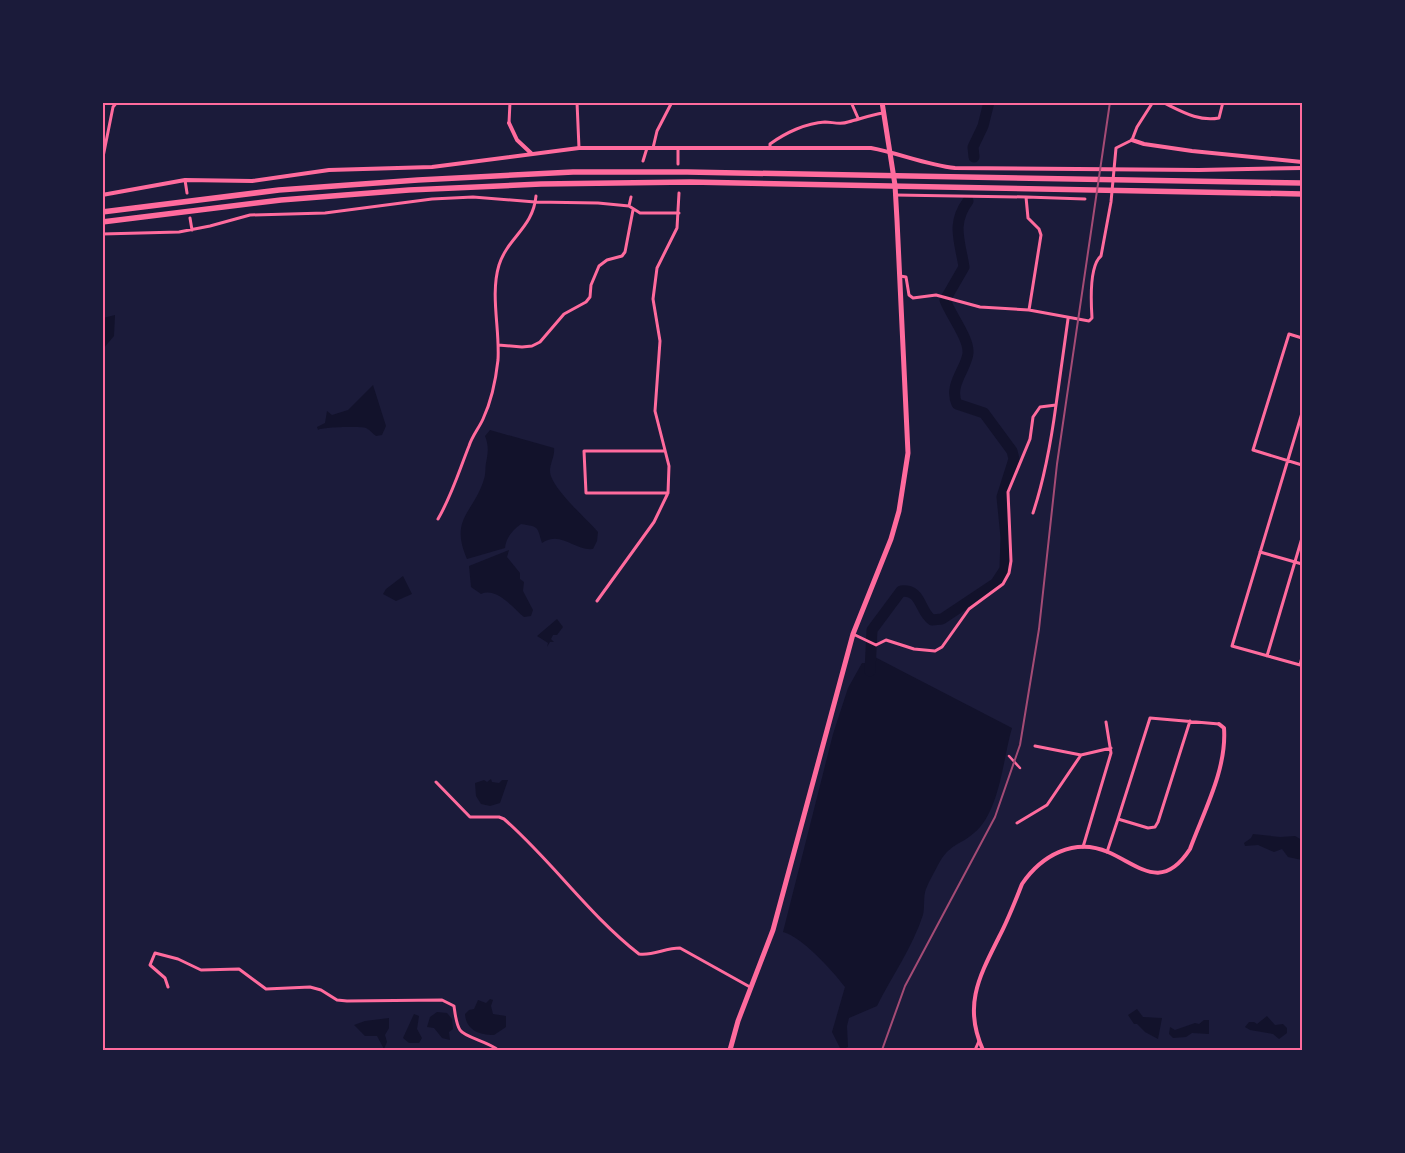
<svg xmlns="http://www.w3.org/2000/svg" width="1405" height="1153" viewBox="0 0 1405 1153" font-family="Poppins,sans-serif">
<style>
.water{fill:#12122b}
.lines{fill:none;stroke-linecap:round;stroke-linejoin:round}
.river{stroke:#12122b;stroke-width:11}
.pedestrian{stroke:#ff6b9d;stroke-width:2.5}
.minor{stroke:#ff6b9d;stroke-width:3}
.tertiary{stroke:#ff6b9d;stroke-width:4}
.primary{stroke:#ff6b9d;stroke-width:5}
.motorway{stroke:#ff6b9d;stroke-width:5.5}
.rail{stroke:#a44b75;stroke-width:2}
.neatline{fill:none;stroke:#ff6b9d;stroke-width:2}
</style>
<rect width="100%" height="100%" fill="#1b1b3a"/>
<!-- water -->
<path class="water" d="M 115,315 L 114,336 L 103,349 L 103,318 Z
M 373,385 L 386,426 L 382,435 L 376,436 C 373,434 370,430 366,428 C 361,426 321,427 318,430 L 317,427 L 325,423 L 327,411 L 332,415 L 348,410 Z
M 490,430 L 554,448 C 555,456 550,463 550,471 C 550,487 587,519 598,532 L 597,541 L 593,549 C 574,551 561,530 542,543 C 537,526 539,527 521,524 C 513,530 506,537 505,548 L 467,559 C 449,518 474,513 484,479 C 486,474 485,468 486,463 C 488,453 489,446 485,436 Z
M 509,550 L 507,557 L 520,573 L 520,579 L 524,582 L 523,591 L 533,610 L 531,616 L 524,617 C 513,608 497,587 481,594 L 471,587 L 469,566 Z
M 403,576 L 412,594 L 396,601 L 383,594 L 386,589 Z
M 557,619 L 563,627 L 557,635 L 553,635 L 551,639 L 554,642 L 550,642 L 547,647 L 548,643 L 537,636 Z
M 871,655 L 1012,728 C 1003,758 1000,812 974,833 C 959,846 950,843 938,865 C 934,873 929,881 926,889 C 923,897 925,907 923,915 C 912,948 892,976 877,1006 L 849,1018 L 847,1026 L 848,1047 L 841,1050 L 832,1032 L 845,987 C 832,970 802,937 783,932 L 833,734 L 848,688 L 862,663 L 867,663 Z
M 491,779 L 492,782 L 499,783 L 502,780 L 508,780 L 500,803 L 490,806 L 481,804 L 476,796 L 475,783 L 484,780 L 487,782 Z
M 1253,834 L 1280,837 L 1295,836 L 1302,840 L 1302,860 L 1288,857 L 1282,849 L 1274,852 L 1258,845 L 1245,846 L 1244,843 L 1251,838 Z
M 490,999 L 493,1000 L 491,1006 L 493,1014 L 506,1016 L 506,1027 L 494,1035 C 479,1035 466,1030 465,1014 L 469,1010 L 474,1009 L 478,1000 L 486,1003 Z
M 1137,1009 L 1143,1017 L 1162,1018 L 1158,1039 L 1145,1032 L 1137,1024 L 1134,1024 L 1128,1015 Z
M 437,1012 L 447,1013 L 452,1019 L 453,1029 L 449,1032 L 450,1040 L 442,1038 L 434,1028 L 427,1027 L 430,1017 Z
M 414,1014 L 419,1016 L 417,1029 L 422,1038 L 419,1043 L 409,1043 L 403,1038 Z
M 1267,1016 L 1275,1025 L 1283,1024 L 1287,1028 L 1287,1033 L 1279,1039 L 1273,1034 L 1250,1030 L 1245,1027 L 1249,1022 L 1254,1022 L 1257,1024 Z
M 389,1018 L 389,1028 L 385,1035 L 387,1042 L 384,1049 L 377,1036 L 365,1036 L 354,1025 L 365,1021 Z
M 1204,1020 L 1209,1020 L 1209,1034 L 1192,1033 L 1186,1037 L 1173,1038 L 1169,1034 L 1170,1027 L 1175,1030 L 1195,1023 L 1199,1024 Z"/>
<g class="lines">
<!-- river -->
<path class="river" d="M 974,157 L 973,147 L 983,126 L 989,102
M 870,671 L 872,630 L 901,591 C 922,589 919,611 932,620 L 942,619 L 996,583 L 1005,569 L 1006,537 L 1002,497 L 1014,459 L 1012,451 L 984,413 L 957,404 C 948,385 967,368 968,353 C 969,338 951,316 945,300 L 964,267 C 960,241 951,224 968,201"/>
<!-- pedestrian -->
<path class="pedestrian" d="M 1009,756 L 1020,768"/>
<!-- minor -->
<path class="minor" d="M 577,102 L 579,148
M 851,102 L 858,118
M 1162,102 C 1181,111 1198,122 1219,118 L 1223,102
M 509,123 L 510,102
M 653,148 L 657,131 L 672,102
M 678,148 L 678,164
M 770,148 L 770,144 C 785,133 806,123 825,122 C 832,122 841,125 848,122 C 860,119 871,115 883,113
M 643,161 L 647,148
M 102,162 L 113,107 L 117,102
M 185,180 L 187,193
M 895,195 L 1026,197 L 1028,218 L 1039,229 L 1041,235 L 1029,310
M 1026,197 L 1085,199
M 629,206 L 631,197
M 190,218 L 192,230
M 102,234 L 179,232 L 210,226 L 250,215 L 325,213 L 432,199 L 473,197 L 535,202 L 598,203 L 629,206 L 640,213 L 679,213
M 900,276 L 906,277 L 909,295 L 913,298 L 936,295 L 980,307 L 1029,310 L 1089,321 L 1092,318 C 1091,303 1089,266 1101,256 L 1111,202 L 1116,148 L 1132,140 L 1137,127 L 1153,102
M 1302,338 L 1289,334 L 1253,450 L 1302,465
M 498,345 L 522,347 L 532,346 L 540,342 L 564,314 L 586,302 L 590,297 L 591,285 L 599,266 L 607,260 L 622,256 L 625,252 L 633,210
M 1302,413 L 1232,646 L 1300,665 L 1302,657
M 665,451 L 584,451 L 586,493 L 668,493
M 1033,513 C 1045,477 1051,442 1056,405
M 438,519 C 452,495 459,471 469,446 C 472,436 479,428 483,419 C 491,402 496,378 498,360 C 500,329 490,295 499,265 C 508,237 533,228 536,196
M 1260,552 L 1302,564
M 597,601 L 654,522 L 668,493 L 669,466 L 655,411 L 660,341 L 653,299 L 657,268 L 677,228 L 679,193
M 853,634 L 876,645 L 886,640 L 914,649 L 935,651 L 942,647 L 969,609 L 1003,584 L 1009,573 L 1011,561 L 1008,492 L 1030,439 L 1033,417 L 1040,407 L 1056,405 L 1068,319
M 1267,656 L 1302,538
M 1035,746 L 1081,755
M 436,782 L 470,817 L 499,817 L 504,819 C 552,861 589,915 639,954 C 653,956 665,948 680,948 L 750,987
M 1118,819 L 1150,718 L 1219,724
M 1017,823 L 1047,805 L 1081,755 L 1111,748
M 1083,847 L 1111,753 L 1106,722
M 1107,852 L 1118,819 L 1148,828 L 1155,827 L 1158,822 L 1190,721
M 168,987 L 165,978 L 150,965 L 155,953 L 178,959 L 201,970 L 239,969 L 266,989 L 310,987 L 321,990 L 337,1000 L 347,1001 L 442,1000 L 454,1006 C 455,1013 456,1024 460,1030 C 464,1037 489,1042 498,1050
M 865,1050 L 866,1050
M 975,1050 L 979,1041"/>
<!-- tertiary -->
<path class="tertiary" d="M 509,123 L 517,140 L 532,154
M 1132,140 L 1144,144 L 1192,151 L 1302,162
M 102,195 L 185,180 L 252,181 L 329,170 L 432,167 L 579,148 L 871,148 C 899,153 926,165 955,168 L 1199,170 L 1302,168
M 983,1050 C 963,1006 979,977 999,937 C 1008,920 1015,902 1022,884 C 1041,856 1074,837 1108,852 C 1140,866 1162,892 1190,849 C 1204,811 1227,769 1224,728 L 1219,724"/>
<!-- primary -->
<path class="primary" d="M 730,1050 L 738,1021 L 773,930 L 853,634 L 891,539 L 899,511 L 908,453 L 897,220 L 895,185 L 882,102"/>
<!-- motorway -->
<path class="motorway" d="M 102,212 L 279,190 L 418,180 L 573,172 L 687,172 L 1302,183
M 102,222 L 281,200 L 409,190 L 541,184 L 690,182 L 1302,194"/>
<!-- rail -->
<path class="rail" d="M 882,1050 L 905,986 L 995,817 L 1020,745 L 1039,629 L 1057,464 L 1110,102"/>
</g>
<!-- border -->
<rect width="1405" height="1153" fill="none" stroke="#1b1b3a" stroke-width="208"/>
<rect x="104" y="104" width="1197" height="945" class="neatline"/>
</svg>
